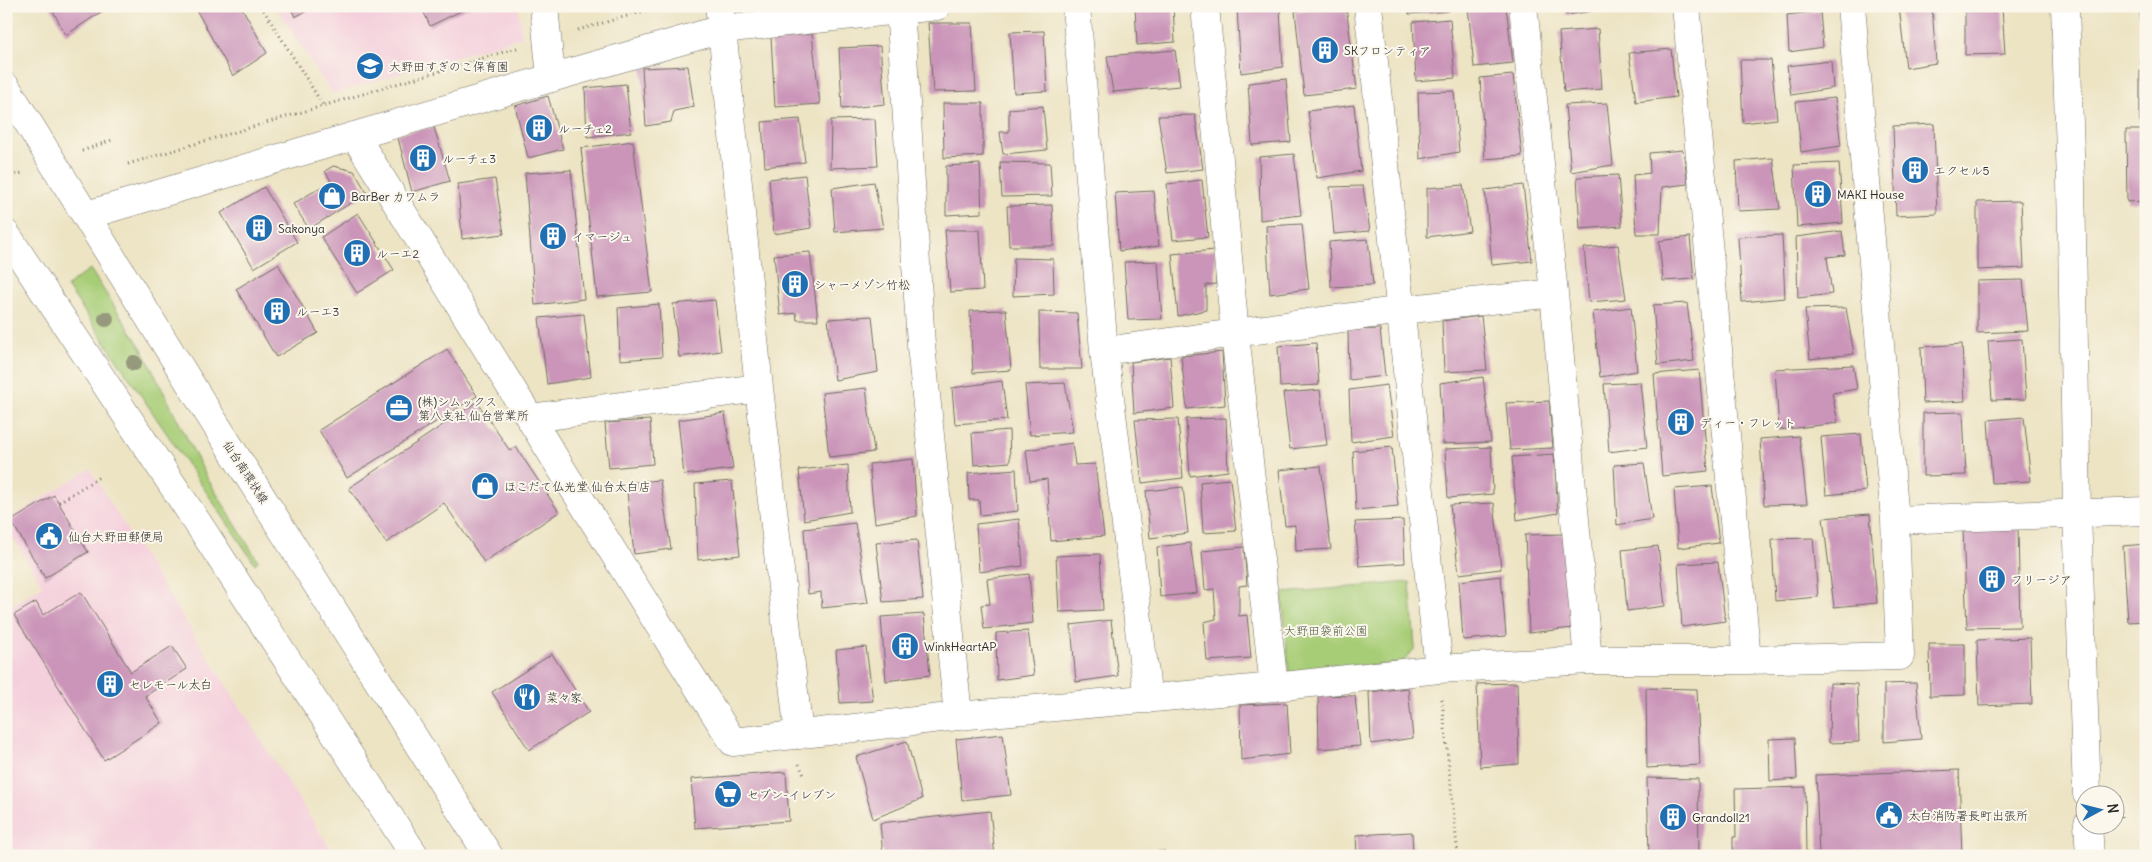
<svg xmlns="http://www.w3.org/2000/svg" width="2152" height="862" viewBox="0 0 2152 862" font-family="Delius,'Klee One',sans-serif">
<style>
.built{fill:#f4cfdc}
.green{fill:#a8cd77;stroke:#6a7c51}
.building{fill:#cb95b9}
.lines{fill:none;stroke-linecap:round;stroke-linejoin:round}
.minor-casing{stroke:#6f6c61;stroke-width:29}
.tertiary-casing{stroke:#6f6c61;stroke-width:29}
.primary-casing{stroke:#6f6c61;stroke-width:29}
.path{stroke:#6f6c61;stroke-width:3;stroke-dasharray:1 4;stroke-linecap:butt}
.minor{stroke:#fff;stroke-width:28}
.tertiary{stroke:#fff;stroke-width:28}
.primary{stroke:#fff;stroke-width:28}
.tree{fill:#97997c}
.labels{text-anchor:middle;dominant-baseline:central;stroke-width:4;stroke-linejoin:round;paint-order:stroke}
.poi-label{font-size:12px;fill:#2b2b2b;stroke:#fbf7ec;text-anchor:start}
.street-label{font-size:12px;fill:#2b2b2b;stroke:#fbf7ec}
.park-label{font-size:12px;fill:#505c42;stroke:#fbf7ec}
</style>
<rect width="100%" height="100%" fill="#fbf7ec"/>
<filter id="ink" filterUnits="userSpaceOnUse"><feTurbulence type="fractalNoise" baseFrequency=".02" numOctaves="2"/><feDisplacementMap in="SourceGraphic" scale="10" xChannelSelector="R" yChannelSelector="G"/><feConvolveMatrix kernelMatrix="1 2 1 2 8 2 1 2 1" color-interpolation-filters="sRGB"/></filter>
<filter id="wash" filterUnits="userSpaceOnUse"><feTurbulence type="fractalNoise" baseFrequency=".0096" numOctaves="4" result="noise"/><feDisplacementMap in="SourceGraphic" scale="20" xChannelSelector="R" yChannelSelector="G"/><feGaussianBlur stdDeviation="1.12" result="paint"/><feColorMatrix in="noise" values="0 0 0 0 0 0 0 0 0 0 0 0 0 0 0 0 0 1.4 0 .05"/><feComposite in="paint" operator="in"/></filter>
<g filter="url(#wash)">
<rect width="100%" height="100%" fill="#ede4c4"/>
<!-- built -->
<path class="built" d="M 275,6 L 518,6 L 522,37 L 332,94 Z
M 90,469 L 129,533 L 335,856 L 6,856 L 6,609 L 43,586 L 6,526 L 6,521 Z"/>
<!-- green -->
<path class="green" d="M 90,269 L 142,349 L 207,478 L 258,561 L 255,564 L 67,286 Z
M 1410,582 L 1415,648 L 1402,663 L 1289,673 L 1282,593 Z"/>
<g id="blocks">
<!-- building -->
<path class="building" d="M 50,6 L 102,6 L 104,10 L 66,35 Z
M 194,6 L 241,6 L 267,53 L 233,76 Z
M 290,6 L 316,6 L 295,17 Z
M 421,6 L 471,6 L 430,26 Z
M 1135,6 L 1173,6 L 1175,42 L 1137,45 Z
M 1346,6 L 1357,89 L 1304,95 L 1295,11 Z
M 1409,6 L 1448,6 L 1449,11 L 1409,14 Z
M 1506,6 L 1513,63 L 1474,67 L 1468,7 Z
M 1565,6 L 1599,6 L 1599,10 L 1566,15 Z
M 1619,6 L 1664,6 L 1664,8 L 1619,12 Z
M 1899,6 L 1932,6 L 1936,63 L 1906,68 Z
M 2140,6 L 2146,6 L 2146,64 L 2141,65 Z
M 1280,7 L 1283,67 L 1241,73 L 1237,9 Z
M 1965,7 L 2002,8 L 2005,54 L 1965,55 Z
M 1820,11 L 1823,47 L 1789,52 L 1787,15 Z
M 1450,19 L 1455,78 L 1416,81 L 1413,22 Z
M 928,23 L 972,23 L 976,91 L 933,92 Z
M 1598,29 L 1602,89 L 1564,92 L 1559,32 Z
M 1044,31 L 1047,91 L 1014,93 L 1010,32 Z
M 812,34 L 820,104 L 775,107 L 771,37 Z
M 880,46 L 885,104 L 842,109 L 839,48 Z
M 1671,49 L 1676,97 L 1636,102 L 1629,53 Z
M 1175,50 L 1180,86 L 1113,92 L 1107,56 Z
M 1740,60 L 1771,60 L 1777,119 L 1743,123 Z
M 1831,61 L 1833,88 L 1791,95 L 1787,66 Z
M 688,66 L 694,107 L 674,111 L 671,122 L 646,126 L 642,68 Z
M 2140,71 L 2146,71 L 2146,122 L 2140,122 Z
M 1513,75 L 1522,156 L 1485,159 L 1480,78 Z
M 1286,79 L 1291,142 L 1252,145 L 1248,83 Z
M 626,84 L 631,132 L 587,137 L 585,88 Z
M 1454,91 L 1459,152 L 1420,159 L 1418,92 Z
M 548,96 L 563,149 L 528,158 L 515,106 Z
M 1835,98 L 1841,146 L 1801,152 L 1796,102 Z
M 943,103 L 983,103 L 983,156 L 944,158 Z
M 1607,103 L 1613,165 L 1571,172 L 1565,105 Z
M 1354,105 L 1361,171 L 1317,178 L 1308,111 Z
M 1043,106 L 1047,150 L 1003,154 L 1000,132 L 1009,132 L 1009,109 Z
M 1195,115 L 1203,169 L 1167,173 L 1158,116 Z
M 800,119 L 805,162 L 765,167 L 762,122 Z
M 875,119 L 878,166 L 830,168 L 831,120 Z
M 1934,124 L 1937,214 L 1896,216 L 1893,126 Z
M 434,127 L 450,181 L 412,192 L 397,134 Z
M 2126,130 L 2146,130 L 2146,201 L 2127,202 Z
M 633,141 L 652,292 L 597,297 L 581,148 Z
M 1683,150 L 1688,184 L 1662,187 L 1660,234 L 1636,234 L 1633,175 L 1650,173 L 1649,153 Z
M 1294,154 L 1301,215 L 1260,220 L 1259,157 Z
M 1773,158 L 1780,209 L 1738,211 L 1736,161 Z
M 1000,162 L 1050,163 L 1052,196 L 1002,197 Z
M 1839,163 L 1843,223 L 1797,227 L 1794,165 Z
M 980,164 L 982,213 L 946,215 L 946,166 Z
M 333,166 L 354,171 L 367,193 L 309,229 L 293,204 L 331,181 L 325,171 Z
M 571,170 L 584,299 L 535,305 L 525,173 Z
M 805,175 L 811,228 L 774,234 L 769,179 Z
M 1618,175 L 1622,226 L 1580,229 L 1577,177 Z
M 495,179 L 504,234 L 462,239 L 458,184 Z
M 1202,180 L 1208,237 L 1173,240 L 1167,184 Z
M 874,182 L 883,228 L 835,232 L 832,188 Z
M 1463,185 L 1470,231 L 1427,237 L 1427,188 Z
M 1523,185 L 1532,261 L 1492,265 L 1485,190 Z
M 1363,186 L 1370,231 L 1334,234 L 1330,187 Z
M 264,187 L 297,242 L 254,268 L 221,213 Z
M 1154,191 L 1159,246 L 1119,251 L 1115,193 Z
M 2021,201 L 2024,268 L 1977,270 L 1977,202 Z
M 1052,205 L 1054,246 L 1009,246 L 1007,206 Z
M 358,213 L 394,270 L 357,293 L 321,237 Z
M 1302,224 L 1309,289 L 1270,294 L 1266,226 Z
M 945,230 L 980,230 L 983,290 L 950,292 Z
M 1842,231 L 1845,255 L 1827,257 L 1832,294 L 1798,298 L 1796,237 Z
M 1782,235 L 1785,298 L 1742,302 L 1738,237 Z
M 1690,237 L 1694,279 L 1663,281 L 1659,241 Z
M 1368,239 L 1373,285 L 1331,287 L 1329,242 Z
M 1618,245 L 1626,299 L 1589,302 L 1584,248 Z
M 1215,250 L 1216,284 L 1206,285 L 1206,310 L 1178,316 L 1172,254 Z
M 810,252 L 818,320 L 797,320 L 796,313 L 780,315 L 774,255 Z
M 1014,258 L 1053,259 L 1054,294 L 1013,296 Z
M 1158,261 L 1162,319 L 1128,320 L 1124,262 Z
M 278,264 L 318,333 L 276,357 L 236,289 Z
M 2023,280 L 2028,331 L 1977,333 L 1977,281 Z
M 715,300 L 721,351 L 679,357 L 673,304 Z
M 1687,303 L 1694,361 L 1658,365 L 1653,305 Z
M 659,304 L 662,357 L 620,360 L 618,308 Z
M 1631,307 L 1637,371 L 1600,377 L 1593,312 Z
M 1846,308 L 1854,354 L 1810,359 L 1805,309 Z
M 1006,310 L 1011,370 L 973,373 L 970,311 Z
M 1039,312 L 1077,313 L 1082,369 L 1040,369 Z
M 584,314 L 591,377 L 547,384 L 539,318 Z
M 872,316 L 878,372 L 835,380 L 828,319 Z
M 1481,316 L 1487,370 L 1444,372 L 1442,321 Z
M 1380,329 L 1385,376 L 1349,380 L 1348,330 Z
M 2022,339 L 2026,399 L 1992,400 L 1988,341 Z
M 1316,343 L 1319,385 L 1280,387 L 1278,346 Z
M 1962,344 L 1965,401 L 1923,403 L 1921,347 Z
M 447,349 L 477,396 L 347,478 L 319,430 Z
M 1222,352 L 1225,405 L 1187,409 L 1181,356 Z
M 1170,357 L 1174,408 L 1134,413 L 1131,362 Z
M 1853,365 L 1857,389 L 1832,393 L 1838,423 L 1779,430 L 1775,369 Z
M 1699,370 L 1708,471 L 1662,476 L 1654,374 Z
M 1483,377 L 1491,442 L 1443,444 L 1440,383 Z
M 1002,381 L 1007,420 L 955,424 L 952,388 Z
M 1640,382 L 1647,447 L 1609,452 L 1604,384 Z
M 1065,383 L 1073,432 L 1030,435 L 1025,385 Z
M 1387,385 L 1394,436 L 1351,442 L 1349,390 Z
M 866,388 L 874,452 L 829,457 L 822,393 Z
M 1320,390 L 1327,445 L 1290,449 L 1283,393 Z
M 1549,401 L 1553,448 L 1510,450 L 1506,403 Z
M 477,402 L 510,451 L 516,447 L 559,512 L 484,562 L 444,503 L 386,543 L 349,488 Z
M 1963,412 L 1966,475 L 1923,476 L 1923,413 Z
M 725,413 L 733,469 L 684,475 L 678,420 Z
M 2024,417 L 2031,481 L 1992,483 L 1988,420 Z
M 1226,418 L 1228,471 L 1190,476 L 1186,419 Z
M 1178,419 L 1183,478 L 1142,483 L 1135,420 Z
M 650,420 L 653,464 L 609,468 L 605,423 Z
M 1009,430 L 1010,462 L 974,465 L 972,433 Z
M 1861,434 L 1866,491 L 1826,495 L 1821,437 Z
M 1799,436 L 1807,504 L 1764,505 L 1760,439 Z
M 1072,443 L 1075,465 L 1095,464 L 1104,536 L 1051,541 L 1047,479 L 1030,481 L 1026,450 Z
M 1392,447 L 1398,506 L 1356,510 L 1353,451 Z
M 1491,447 L 1493,494 L 1448,498 L 1445,449 Z
M 1554,454 L 1558,513 L 1517,520 L 1512,457 Z
M 913,459 L 917,516 L 875,523 L 869,464 Z
M 1644,463 L 1652,519 L 1617,525 L 1614,465 Z
M 848,465 L 850,512 L 804,520 L 799,470 Z
M 1321,466 L 1331,549 L 1296,551 L 1295,525 L 1285,526 L 1279,470 Z
M 1016,469 L 1018,511 L 980,515 L 979,500 L 969,500 L 968,473 Z
M 1230,479 L 1236,531 L 1203,533 L 1200,482 Z
M 660,480 L 671,549 L 634,554 L 626,483 Z
M 732,481 L 740,555 L 698,560 L 695,484 Z
M 1712,486 L 1719,543 L 1678,548 L 1674,489 Z
M 1183,487 L 1188,533 L 1150,538 L 1146,491 Z
M 54,495 L 88,552 L 45,578 L 11,521 Z
M 1494,503 L 1501,569 L 1459,574 L 1450,505 Z
M 1870,514 L 1877,603 L 1834,607 L 1823,518 Z
M 1019,519 L 1023,566 L 979,572 L 976,524 Z
M 1403,520 L 1405,563 L 1359,566 L 1355,522 Z
M 855,523 L 868,603 L 822,608 L 821,592 L 808,594 L 804,529 Z
M 2018,527 L 2020,627 L 1967,628 L 1963,530 Z
M 1563,534 L 1573,628 L 1529,633 L 1525,535 Z
M 1813,538 L 1818,597 L 1775,601 L 1772,539 Z
M 917,540 L 923,599 L 883,602 L 876,543 Z
M 1190,543 L 1197,593 L 1160,597 L 1157,547 Z
M 2146,544 L 2146,621 L 2128,622 L 2123,546 Z
M 1658,546 L 1665,606 L 1627,611 L 1622,550 Z
M 1244,547 L 1247,585 L 1239,586 L 1239,616 L 1247,615 L 1251,658 L 1207,661 L 1204,622 L 1216,619 L 1214,589 L 1205,590 L 1202,551 Z
M 1100,554 L 1103,610 L 1059,612 L 1056,556 Z
M 1718,562 L 1725,621 L 1682,627 L 1678,564 Z
M 1029,574 L 1033,623 L 984,629 L 981,605 L 990,604 L 987,579 Z
M 1501,576 L 1506,636 L 1463,640 L 1459,581 Z
M 81,592 L 131,672 L 172,646 L 187,669 L 145,696 L 162,723 L 104,760 L 14,615 L 36,602 L 43,615 Z
M 924,614 L 930,675 L 886,681 L 881,617 Z
M 1111,620 L 1118,676 L 1076,682 L 1071,625 Z
M 1028,631 L 1034,675 L 997,680 L 996,633 Z
M 2030,638 L 2032,704 L 1979,706 L 1977,640 Z
M 1929,644 L 1965,644 L 1965,695 L 1930,696 Z
M 866,647 L 873,701 L 840,703 L 836,650 Z
M 552,654 L 589,712 L 529,750 L 492,692 Z
M 1517,683 L 1519,764 L 1480,767 L 1477,684 Z
M 1830,683 L 1857,684 L 1859,742 L 1829,743 Z
M 1916,683 L 1921,739 L 1884,742 L 1884,684 Z
M 1408,688 L 1413,738 L 1371,744 L 1369,692 Z
M 1646,688 L 1697,689 L 1700,765 L 1647,768 Z
M 1318,695 L 1355,696 L 1360,746 L 1319,749 Z
M 1287,703 L 1290,754 L 1241,760 L 1240,705 Z
M 1003,734 L 1011,795 L 962,800 L 956,739 Z
M 1795,738 L 1797,779 L 1770,781 L 1769,739 Z
M 907,741 L 922,799 L 873,819 L 856,757 Z
M 1959,770 L 1962,856 L 1819,856 L 1816,775 Z
M 786,772 L 789,821 L 695,828 L 691,779 Z
M 1647,778 L 1698,779 L 1699,856 L 1649,856 Z
M 1805,787 L 1806,856 L 1733,856 L 1733,837 L 1736,837 L 1735,789 Z
M 990,811 L 995,856 L 883,856 L 880,823 Z
M 1412,832 L 1413,854 L 1429,852 L 1429,856 L 1357,856 L 1356,835 Z
M 1165,851 L 1165,856 L 1113,856 L 1113,854 Z"/>
</g>
</g>
<g filter="url(#ink)">
<use href="#blocks" fill-opacity="0" stroke="#6f6c61" stroke-width="1"/>
<g class="lines">
<!-- minor casing -->
<g class="minor-casing">
<path id="minor" d="M 544,6 L 551,78
M 900,6 L 921,345 L 958,716
M 1076,6 L 1104,351 L 1148,699
M 1205,6 L 1235,334 L 1274,687
M 1368,6 L 1439,669
M 1523,6 L 1554,293
M 1686,6 L 1747,660
M 722,29 L 759,388 L 799,735
M 355,136 C 481,338 605,542 733,742 L 958,716 L 1274,687 L 1439,669 L 1588,660 L 1554,293 L 1402,310 L 1104,351
M 531,418 L 759,388
M 1895,520 L 2146,511
M 1588,660 L 1747,660 L 1900,656 L 1895,520 L 1851,6"/>
</g>
<!-- tertiary casing -->
<g class="tertiary-casing">
<path id="tertiary" d="M 719,6 L 722,29
M 2065,6 L 2071,182 L 2077,514 L 2087,794
M 87,215 L 551,78 L 722,29 L 937,6
M 2088,824 L 2090,856"/>
</g>
<!-- primary casing -->
<g class="primary-casing">
<path id="primary" d="M 6,87 L 204,406 L 489,856
M 6,234 L 205,534 L 415,856"/>
</g>
<!-- path -->
<path class="path" d="M 261,6 L 323,105
M 578,30 L 662,6
M 82,151 L 112,140
M 128,164 L 517,48
M 6,178 L 22,173
M 59,502 L 101,476
M 1442,699 L 1458,856
M 799,764 L 804,775
M 2120,796 L 2121,820"/>
<!-- minor -->
<use href="#minor" class="minor"/>
<!-- tertiary -->
<use href="#tertiary" class="tertiary"/>
<!-- primary -->
<use href="#primary" class="primary"/>
</g>
<!-- trees -->
<g class="tree">
<circle cx="106" cy="319" r="8"/>
<circle cx="134" cy="363" r="8"/>
</g>
</g>
<!-- icons -->
<defs>
<g id="building-disc" transform="scale(1.4375)"><circle r="9.5" fill="#1f6fb2" stroke="#fbf7ec"/><path d="M-4-6H4V6H1V3H-1V6H-4ZM-2.5-4.3h1.7v1.8h-1.7ZM.8-4.3h1.7v1.8H.8ZM-2.5-1h1.7V.8h-1.7ZM.8-1h1.7V.8H.8Z" fill="#fff"/></g>
<g id="school-disc" transform="scale(1.4375)"><circle r="9.5" fill="#1f6fb2" stroke="#fbf7ec"/><path d="M0-5L7-2L0 1L-7-2ZM-4 1L0 2.5L4 1V4Q0 6-4 4Z" fill="#fff"/></g>
<g id="shop-disc" transform="scale(1.4375)"><circle r="9.5" fill="#1f6fb2" stroke="#fbf7ec"/><path d="M-5-2.5h2.3a2.7 3.5 0 0 1 5.4 0H5L5.5 6h-11ZM-1.5-2.5h3a1.5 2.3 0 0 0-3 0Z" fill="#fff"/></g>
<g id="office-disc" transform="scale(1.4375)"><circle r="9.5" fill="#1f6fb2" stroke="#fbf7ec"/><path d="M-6-3h4V-5.5h4V-3h4V5H-6ZM-1-4.5V-3h2v-1.5ZM-6 0V1H6V0Z" fill="#fff"/></g>
<g id="civic-disc" transform="scale(1.4375)"><circle r="9.5" fill="#1f6fb2" stroke="#fbf7ec"/><path d="M-.6-6.5H3V-4.5H.6V-3L4-1V1h2V6H-6V1h2V-1L-.6-3ZM-1.2 2.5V6h2.4V2.5Z" fill="#fff"/></g>
<g id="restaurant-disc" transform="scale(1.4375)"><circle r="9.5" fill="#1f6fb2" stroke="#fbf7ec"/><path d="M-5-6h1v4h1v-4h1v4h1v-4h1v5L-1.5 .5V6h-2V.5L-5-1ZM5-6V6H3V1.5H1.5Q1.5-4 5-6Z" fill="#fff"/></g>
<g id="supermarket-disc" transform="scale(1.4375)"><circle r="9.5" fill="#1f6fb2" stroke="#fbf7ec"/><path d="M-6-5.5h2.5l.6 2H6L4.5 2H-2.5L-4.4-4H-6ZM-1.5 3.2a1.3 1.3 0 1 0 .1 0ZM3 3.2a1.3 1.3 0 1 0 .1 0Z" fill="#fff"/></g>
</defs>
<g fill-rule="evenodd">
<use href="#building-disc" x="1325" y="50"/>
<use href="#school-disc" x="370" y="66"/>
<use href="#building-disc" x="539" y="128"/>
<use href="#building-disc" x="423" y="158"/>
<use href="#building-disc" x="1915" y="170"/>
<use href="#building-disc" x="1818" y="194"/>
<use href="#shop-disc" x="332" y="196"/>
<use href="#building-disc" x="259" y="228"/>
<use href="#building-disc" x="553" y="236"/>
<use href="#building-disc" x="357" y="253"/>
<use href="#building-disc" x="795" y="284"/>
<use href="#building-disc" x="277" y="311"/>
<use href="#office-disc" x="399" y="408"/>
<use href="#building-disc" x="1681" y="422"/>
<use href="#shop-disc" x="485" y="486"/>
<use href="#civic-disc" x="49" y="536"/>
<use href="#building-disc" x="1992" y="579"/>
<use href="#building-disc" x="905" y="646"/>
<use href="#building-disc" x="110" y="684"/>
<use href="#restaurant-disc" x="527" y="697"/>
<use href="#supermarket-disc" x="728" y="794"/>
<use href="#civic-disc" x="1889" y="815"/>
<use href="#building-disc" x="1673" y="817"/>
</g>
<g class="labels">
<!-- poi labels -->
<g class="poi-label">
<text x="1344" y="50">SKフロンティア</text>
<text x="389" y="66">大野田すぎのこ保育園</text>
<text x="558" y="128">ルーチェ2</text>
<text x="442" y="158">ルーチェ3</text>
<text x="1934" y="170">エクセル5</text>
<text x="1837" y="194">MAKI House</text>
<text x="351" y="196">BarBer カワムラ</text>
<text x="278" y="228">Sakonya</text>
<text x="572" y="236">イマージュ</text>
<text x="376" y="253">ルーエ2</text>
<text x="814" y="284">シャーメゾン竹松</text>
<text x="296" y="311">ルーエ3</text>
<text x="418" y="401">(株)シムックス<tspan x="418" dy="14">第八支社 仙台営業所</tspan></text>
<text x="1700" y="422">ディー・フレット</text>
<text x="504" y="486">ほこだて仏光堂 仙台太白店</text>
<text x="68" y="536">仙台大野田郵便局</text>
<text x="2011" y="579">フリージア</text>
<text x="924" y="646">WinkHeartAP</text>
<text x="129" y="684">セレモール太白</text>
<text x="546" y="697">菜々家</text>
<text x="747" y="794">セブン-イレブン</text>
<text x="1908" y="815">太白消防署長町出張所</text>
<text x="1692" y="817">Grandoll21</text>
</g>
<!-- street labels -->
<g class="street-label">
<text transform="translate(246 472) rotate(57)">仙台南環状線</text>
</g>
<!-- park labels -->
<g class="park-label">
<text x="1326" y="630">大野田袋前公園</text>
</g>
</g>
<!-- margin -->
<rect width="2152" height="862" fill="none" stroke="#fbf7ec" stroke-width="25"/>
<!-- north arrow -->
<g transform="translate(2100 810) rotate(83)"><circle r="24" fill="#fbf7ec" stroke="#a8a59f"/>
<path d="M0-4L9 19L0 12L-9 19Z" fill="#1f6fb2"/>
<text y="-8" font-size="14" font-weight="bold" text-anchor="middle" fill="#2b2b2b">N</text>
</g>
</svg>
